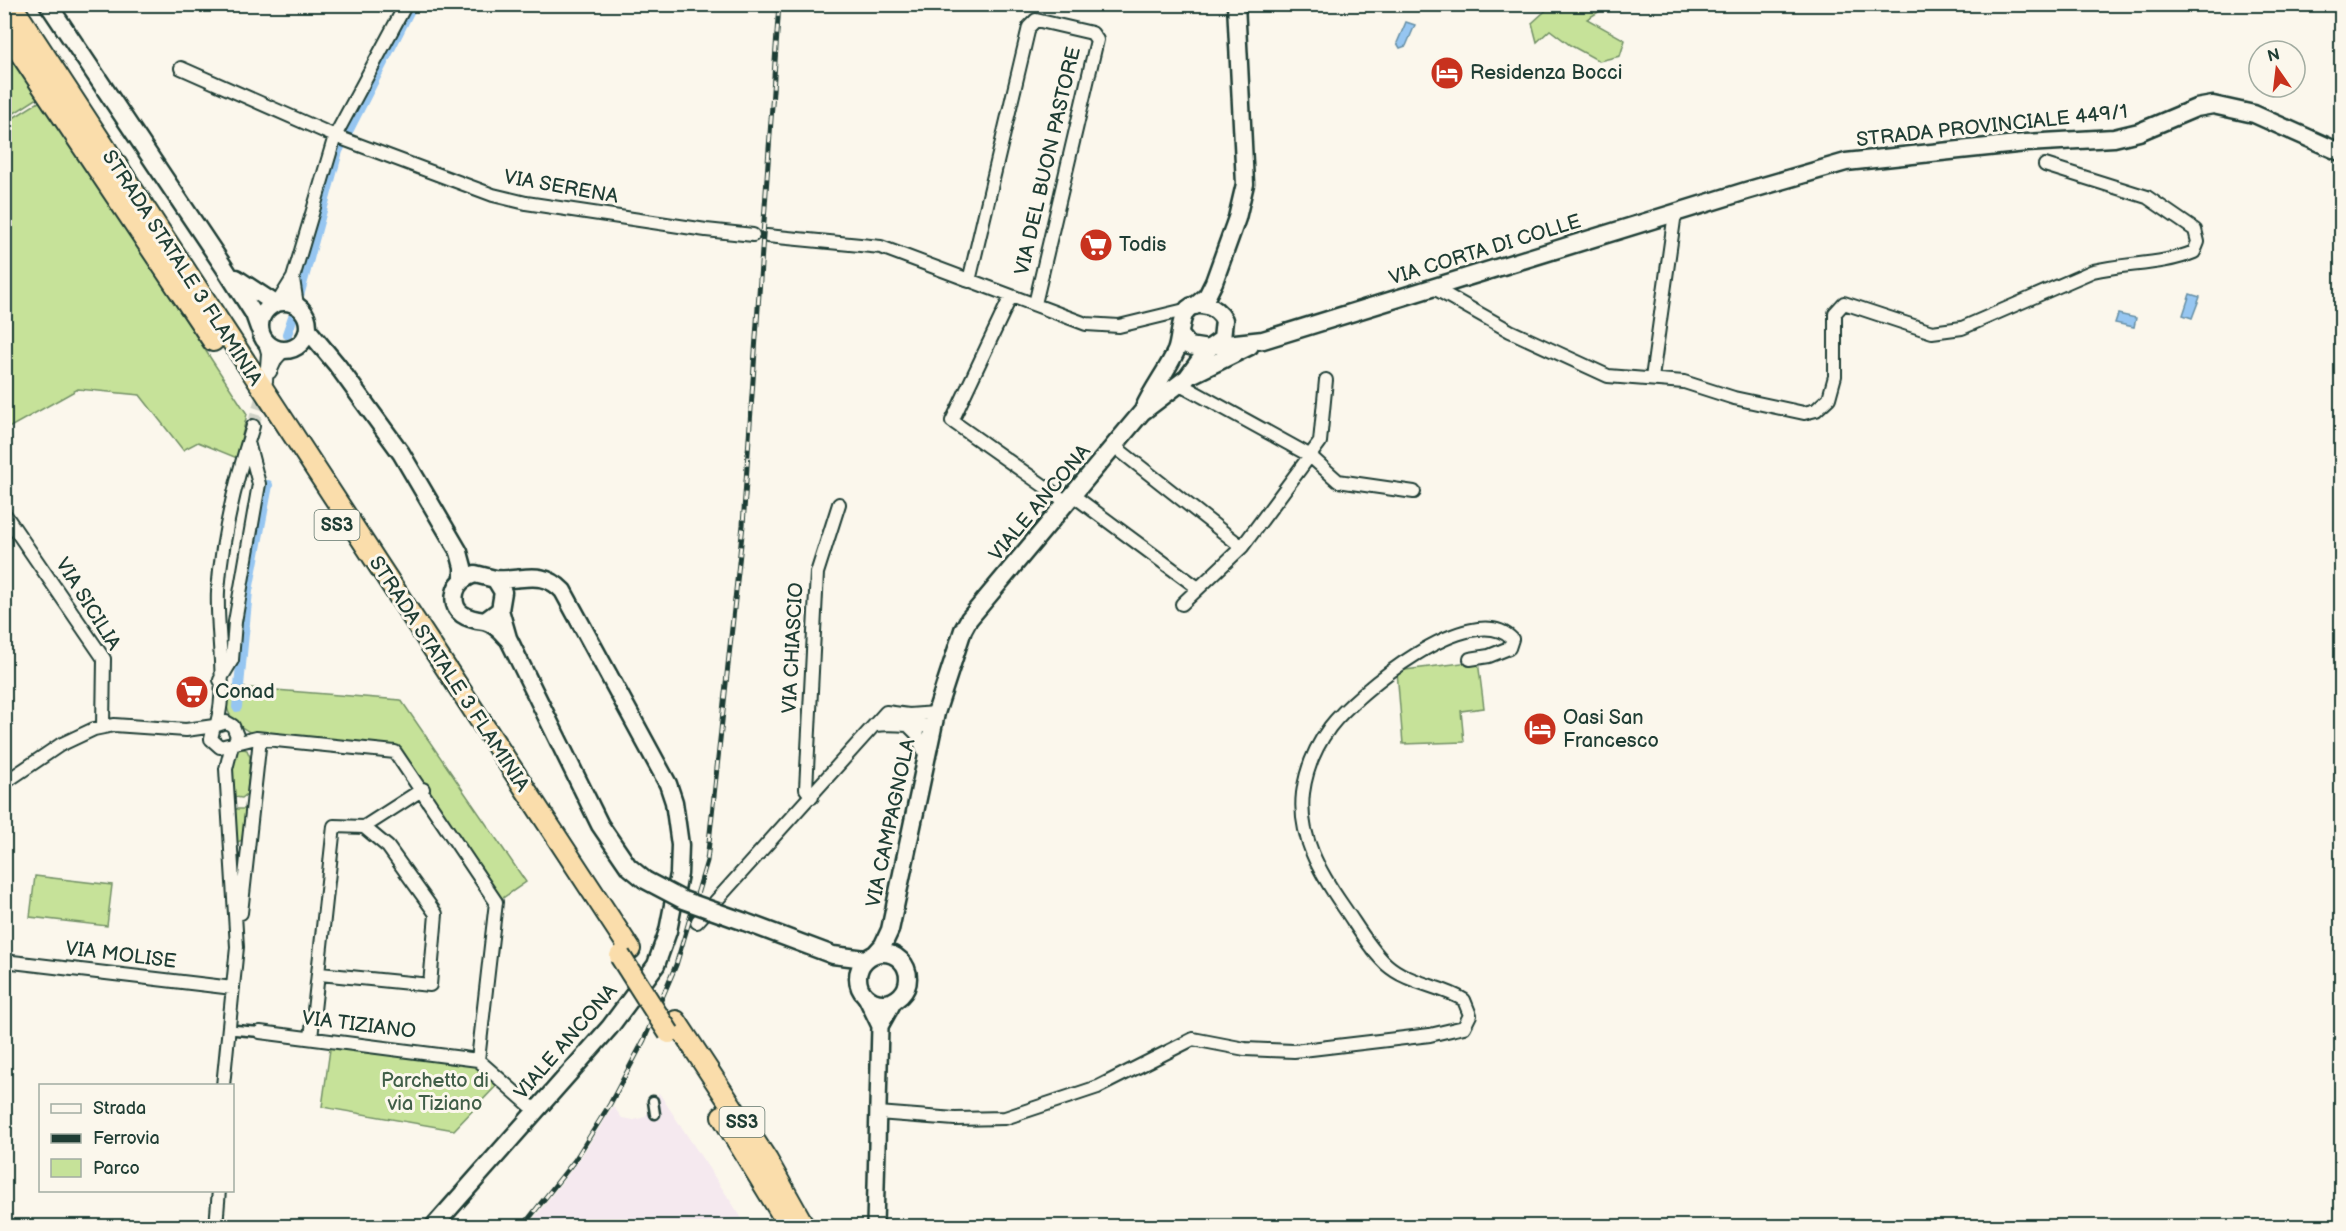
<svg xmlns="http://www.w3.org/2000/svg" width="2346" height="1231" viewBox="0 0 2346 1231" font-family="'Balsamiq Sans',sans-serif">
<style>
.built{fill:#f5e9ef}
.green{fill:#c6e299;stroke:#729066;stroke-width:1.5}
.water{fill:#96c6f1;stroke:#668fa5;stroke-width:1.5}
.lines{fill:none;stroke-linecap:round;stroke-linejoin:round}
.canal{stroke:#96c6f1;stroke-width:10}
.minor-tunnel{stroke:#cfd2c7;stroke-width:12;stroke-dasharray:12 6;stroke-linecap:butt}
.pedestrian-casing{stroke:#1f3d34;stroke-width:13}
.minor-casing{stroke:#1f3d34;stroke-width:16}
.tertiary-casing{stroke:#1f3d34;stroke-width:20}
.secondary-casing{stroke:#1f3d34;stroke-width:21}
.trunk-casing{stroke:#1f3d34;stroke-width:24}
.pedestrian{stroke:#fbf7ec;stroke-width:8}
.minor{stroke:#fbf7ec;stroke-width:12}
.tertiary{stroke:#fbf7ec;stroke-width:15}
.secondary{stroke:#fbf7ec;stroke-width:16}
.trunk{stroke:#faddab;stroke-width:20}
.rail-casing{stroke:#1f3d34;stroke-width:5}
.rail{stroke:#fbf7ec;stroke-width:3;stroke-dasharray:9;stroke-linecap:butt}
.secondary-bridge-casing{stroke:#1f3d34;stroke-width:21;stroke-linecap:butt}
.trunk-bridge-casing{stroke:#1f3d34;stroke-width:24;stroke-linecap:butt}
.secondary-bridge{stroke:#fbf7ec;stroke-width:16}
.trunk-bridge{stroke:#faddab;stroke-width:20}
.labels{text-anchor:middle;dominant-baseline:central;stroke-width:6;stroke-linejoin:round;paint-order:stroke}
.shield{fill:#fbf7ec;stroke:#61756b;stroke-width:1.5}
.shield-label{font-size:18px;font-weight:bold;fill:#1f3d34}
.poi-label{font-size:20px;fill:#1f3d34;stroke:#fbf7ec;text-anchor:start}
.street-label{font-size:20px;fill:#1f3d34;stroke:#fbf7ec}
.park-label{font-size:20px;fill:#405e48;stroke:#fbf7ec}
</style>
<rect width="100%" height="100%" fill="#fbf7ec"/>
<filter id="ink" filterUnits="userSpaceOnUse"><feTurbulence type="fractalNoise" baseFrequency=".0167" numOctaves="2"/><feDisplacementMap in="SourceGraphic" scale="12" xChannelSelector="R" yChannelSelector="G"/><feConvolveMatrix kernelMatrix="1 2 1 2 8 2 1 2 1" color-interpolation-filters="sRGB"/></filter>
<g filter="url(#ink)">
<!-- built -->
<path class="built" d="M 659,1093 L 747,1226 L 528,1226 L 579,1160 L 613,1106 L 622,1118 L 634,1120 L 645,1117 Z"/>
<!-- green -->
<path class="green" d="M 1553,4 L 1602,5 L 1600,11 L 1587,19 L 1625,40 L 1620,56 L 1599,61 L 1570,45 L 1550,30 L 1537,42 L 1532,23 Z
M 4,43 L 41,96 L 5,119 L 4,119 Z
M 42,100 L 247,414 L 237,458 L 198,442 L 183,450 L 140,395 L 78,389 L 5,430 L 5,123 Z
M 1478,661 L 1484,708 L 1461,711 L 1464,742 L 1403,744 L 1397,671 Z
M 225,686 L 401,700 L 526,882 L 497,902 L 397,750 L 257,736 C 231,723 225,716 225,686 Z
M 240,748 L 247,750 L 250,757 L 247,794 L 242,798 L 235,797 L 232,793 L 230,756 L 233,750 Z
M 233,809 L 246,809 L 242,840 L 238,842 L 235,840 Z
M 35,876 L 112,885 L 107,926 L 30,917 Z
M 331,1042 L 473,1065 L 497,1085 L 454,1130 L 322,1107 Z"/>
<!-- water -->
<path class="water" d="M 1406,22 L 1415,25 L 1406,46 L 1400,48 L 1397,43 Z
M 2190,294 L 2200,297 L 2192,318 L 2183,315 Z
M 2118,314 L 2136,318 L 2134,327 L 2115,323 Z"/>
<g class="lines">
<!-- canal -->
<path class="canal" d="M 299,296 L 338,151 L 413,4
M 287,334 L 295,311
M 237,707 L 248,591 L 268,485"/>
<!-- minor-tunnel -->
<path class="minor-tunnel" d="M 253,426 L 264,388"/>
<!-- pedestrian casing -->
<g class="pedestrian-casing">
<path id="pedestrian" d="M 235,1030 L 260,1032
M 653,1101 L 655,1114"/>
</g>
<!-- minor casing -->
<g class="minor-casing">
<path id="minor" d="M 181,68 L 335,136 L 493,195 L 526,203 L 706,230 L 753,235
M 767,236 L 881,247 L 1086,324 L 1119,326 L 1189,309
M 293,279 L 297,305
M 969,281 L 1029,27 L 1036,20 L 1092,33 L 1097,40 L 1035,304
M 1434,288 L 1510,331 L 1608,376 L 1684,382 L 1734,398 L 1804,413 L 1816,410 L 1829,398 L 1835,376 L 1835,313 L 1844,303 L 1932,332 L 1962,328 L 2093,271 C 2126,263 2163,265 2194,252 L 2198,242 L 2195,230 L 2147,197 L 2045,165
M 1011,296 L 952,421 L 1068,503
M 278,302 L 293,278 L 335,136 L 406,4
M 265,342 L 268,353 L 266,381
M 270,372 L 276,359 L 284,350
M 1652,378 L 1675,213
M 1180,384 L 1309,455 L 1338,481 L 1414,492
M 1114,446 L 1242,547
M 1074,496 L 1198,588
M 4,513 L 104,659 L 103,726
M 1182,604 L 1242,547 L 1320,442 L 1326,380
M 220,680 L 232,660 L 235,622 L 259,484 L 248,442
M 217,723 C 228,684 216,633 218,591 C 222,536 236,479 253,426
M 875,725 C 896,722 912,727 933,726
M 908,725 L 917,734 L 926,757
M 234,743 L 237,736 L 233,726 L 226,722 L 214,726 L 211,739 L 220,747 L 256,738 L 395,752 L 496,902 L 478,1060 L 535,1110
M 4,783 L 60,745 L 94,729 L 114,725 L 186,730 L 214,726
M 812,797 L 806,789 L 817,573 L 839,504
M 364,827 L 423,789
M 241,913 L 260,739
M 697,922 L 886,712 L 909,715 L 936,713
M 4,961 L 233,988
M 260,1032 L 478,1060
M 311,1038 L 334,826 L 364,827 L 388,847 L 436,914 L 430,985 L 320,974
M 223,1086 L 237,947 L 226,769 L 232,745
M 878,1113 L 955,1119 L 1005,1118 L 1098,1087 L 1193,1039 L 1245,1049 L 1294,1051 L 1430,1035 L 1464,1027 L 1470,1015 L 1464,1000 C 1440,985 1408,984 1386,964 C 1369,948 1357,926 1343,906 C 1320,873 1298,836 1303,793 C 1306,770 1316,746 1330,727 C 1356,693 1472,597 1512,639 L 1509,648 L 1489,656 L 1470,659
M 216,1226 L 219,1190"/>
</g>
<!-- tertiary casing -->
<g class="tertiary-casing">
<path id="tertiary" d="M 866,997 L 880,1026
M 875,1226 L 880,1026 L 894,1001"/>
</g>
<!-- secondary casing -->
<g class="secondary-casing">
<path id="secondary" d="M 48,4 L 224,267 L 254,314 L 259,328
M 236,278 L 274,303
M260 326a24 24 0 1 1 48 0a24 24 0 1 1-48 0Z
M 1195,306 L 1207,296 L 1214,282 L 1237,218 L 1245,184 L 1236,4
M 308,330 L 337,365 L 401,453 L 459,552 L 463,567 L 463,580
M 1217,345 L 1263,340 L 1746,191 L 1846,162 L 2026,143 L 2114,138 L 2139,132 L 2196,108 L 2213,105 L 2254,114 L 2342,153
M 1195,373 L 1250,346
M 1144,408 C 1153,388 1167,371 1176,351 C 1183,334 1176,298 1207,306 C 1215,308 1220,313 1224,320 L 1222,339 L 1208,349 L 1189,346 L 1181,336
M 500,610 L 508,638 L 600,825 L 628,866 L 645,880
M 485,621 L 500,610 L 503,592 L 495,579 L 475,574 C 466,577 457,582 455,593 C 451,614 468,619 484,621 C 493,623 501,631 507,638
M 745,922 L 833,955 L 866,959
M858 978a25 25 0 1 1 50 0a25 25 0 1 1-50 0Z
M 875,954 L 883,945 L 890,930 L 936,713 L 963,630 L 969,619 L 1142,412 L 1187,378 L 1208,349
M 434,1226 L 610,1027 L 656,965 L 668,931 L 679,874 L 680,845 L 674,802 L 668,784 L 563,591 C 541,568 522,582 495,579"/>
</g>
<!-- trunk casing -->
<g class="trunk-casing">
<path id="trunk" d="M 11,4 L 630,949
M 4,29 L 213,341
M 676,1021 L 767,1160 L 804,1226
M 722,1116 L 789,1226"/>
</g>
<!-- pedestrian -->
<use href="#pedestrian" class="pedestrian"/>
<!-- minor -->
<use href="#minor" class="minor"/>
<!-- tertiary -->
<use href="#tertiary" class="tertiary"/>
<!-- secondary -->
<use href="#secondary" class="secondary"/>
<!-- trunk -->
<use href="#trunk" class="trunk"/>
<!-- rail casing -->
<g class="rail-casing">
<path id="rail" d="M 523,1226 L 575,1160 L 610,1104 L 644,1040 L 676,965 L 707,861 L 743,525 L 779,4"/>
</g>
<!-- rail -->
<use href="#rail" class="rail"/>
<!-- secondary-bridge casing -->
<g class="secondary-bridge-casing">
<path id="secondary-bridge" d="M 645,880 L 683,900 L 745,922"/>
</g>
<!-- trunk-bridge casing -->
<g class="trunk-bridge-casing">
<path id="trunk-bridge" d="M 620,956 L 669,1033"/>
</g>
<!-- secondary-bridge -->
<use href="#secondary-bridge" class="secondary-bridge"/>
<!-- trunk-bridge -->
<use href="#trunk-bridge" class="trunk-bridge"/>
</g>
</g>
<!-- icons -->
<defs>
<g id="hotel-disc" transform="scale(1.725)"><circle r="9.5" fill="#c8321e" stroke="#fbf7ec"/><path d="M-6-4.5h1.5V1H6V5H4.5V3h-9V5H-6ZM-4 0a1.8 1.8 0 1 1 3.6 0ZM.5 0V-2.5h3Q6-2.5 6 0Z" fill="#fff"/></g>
<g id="supermarket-disc" transform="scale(1.725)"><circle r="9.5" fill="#c8321e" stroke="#fbf7ec"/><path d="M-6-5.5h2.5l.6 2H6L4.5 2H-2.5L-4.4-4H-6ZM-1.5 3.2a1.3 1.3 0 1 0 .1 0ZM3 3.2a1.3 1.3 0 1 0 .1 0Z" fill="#fff"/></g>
</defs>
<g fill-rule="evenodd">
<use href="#hotel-disc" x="1447" y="73"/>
<use href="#supermarket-disc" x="1096" y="245"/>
<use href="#supermarket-disc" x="192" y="692"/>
<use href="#hotel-disc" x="1540" y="729"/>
</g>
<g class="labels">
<!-- shield labels -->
<g class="shield">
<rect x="314.5" y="510" width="45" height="30" rx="4.5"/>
<rect x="719.5" y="1107" width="45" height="30" rx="4.5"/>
</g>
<g class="shield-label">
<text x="337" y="525">SS3</text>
<text x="742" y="1122">SS3</text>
</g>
<!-- poi labels -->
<g class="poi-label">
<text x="1470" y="73">Residenza Bocci</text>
<text x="1119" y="245">Todis</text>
<text x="215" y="692">Conad</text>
<text x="1563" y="718">Oasi San<tspan x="1563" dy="23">Francesco</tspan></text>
</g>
<!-- street labels -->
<g class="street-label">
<text transform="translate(1992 126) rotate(-6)">STRADA PROVINCIALE 449/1</text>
<text transform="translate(1048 161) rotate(-77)">VIA DEL BUON PASTORE</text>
<text transform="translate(561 187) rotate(10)">VIA SERENA</text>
<text transform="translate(1485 250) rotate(-17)">VIA CORTA DI COLLE</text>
<text transform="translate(182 268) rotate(57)">STRADA STATALE 3 FLAMINIA</text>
<text transform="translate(1040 503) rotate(-50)">VIALE ANCONA</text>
<text transform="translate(88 604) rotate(58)">VIA SICILIA</text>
<text transform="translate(793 648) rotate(-87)">VIA CHIASCIO</text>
<text transform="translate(449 674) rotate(57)">STRADA STATALE 3 FLAMINIA</text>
<text transform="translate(891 823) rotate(-78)">VIA CAMPAGNOLA</text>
<text transform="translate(121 955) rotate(7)">VIA MOLISE</text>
<text transform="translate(359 1025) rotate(7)">VIA TIZIANO</text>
<text transform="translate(566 1042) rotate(-49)">VIALE ANCONA</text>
</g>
<!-- park labels -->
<g class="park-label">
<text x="435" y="1081">Parchetto di<tspan x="435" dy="23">via Tiziano</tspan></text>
</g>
</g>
<!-- margin -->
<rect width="2346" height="1231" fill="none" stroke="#fbf7ec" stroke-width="24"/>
<rect x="12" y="12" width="2322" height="1207" fill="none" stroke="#1f3d34" stroke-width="2" filter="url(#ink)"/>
<!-- legend -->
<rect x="39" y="1084" width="195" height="108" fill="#fbf7ec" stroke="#a3ada2" stroke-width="1.5"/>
<rect x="51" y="1104" width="30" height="9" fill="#fbf7ec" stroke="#a3ada2" stroke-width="1.5"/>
<text x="93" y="1114" font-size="18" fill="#1f3d34">Strada</text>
<rect x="51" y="1134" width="30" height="9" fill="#1f3d34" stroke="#a3ada2" stroke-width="1.5"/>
<text x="93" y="1144" font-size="18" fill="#1f3d34">Ferrovia</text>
<rect x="51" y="1159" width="30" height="18" fill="#c6e299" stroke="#a3ada2" stroke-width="1.5"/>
<text x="93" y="1174" font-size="18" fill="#1f3d34">Parco</text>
<!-- north arrow -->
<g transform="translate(2277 69) rotate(346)"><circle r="28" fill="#fbf7ec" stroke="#a3ada2" stroke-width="1.5"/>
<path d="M0-4.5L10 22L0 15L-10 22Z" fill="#c8321e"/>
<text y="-9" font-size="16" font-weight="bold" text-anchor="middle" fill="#1f3d34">N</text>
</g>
</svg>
